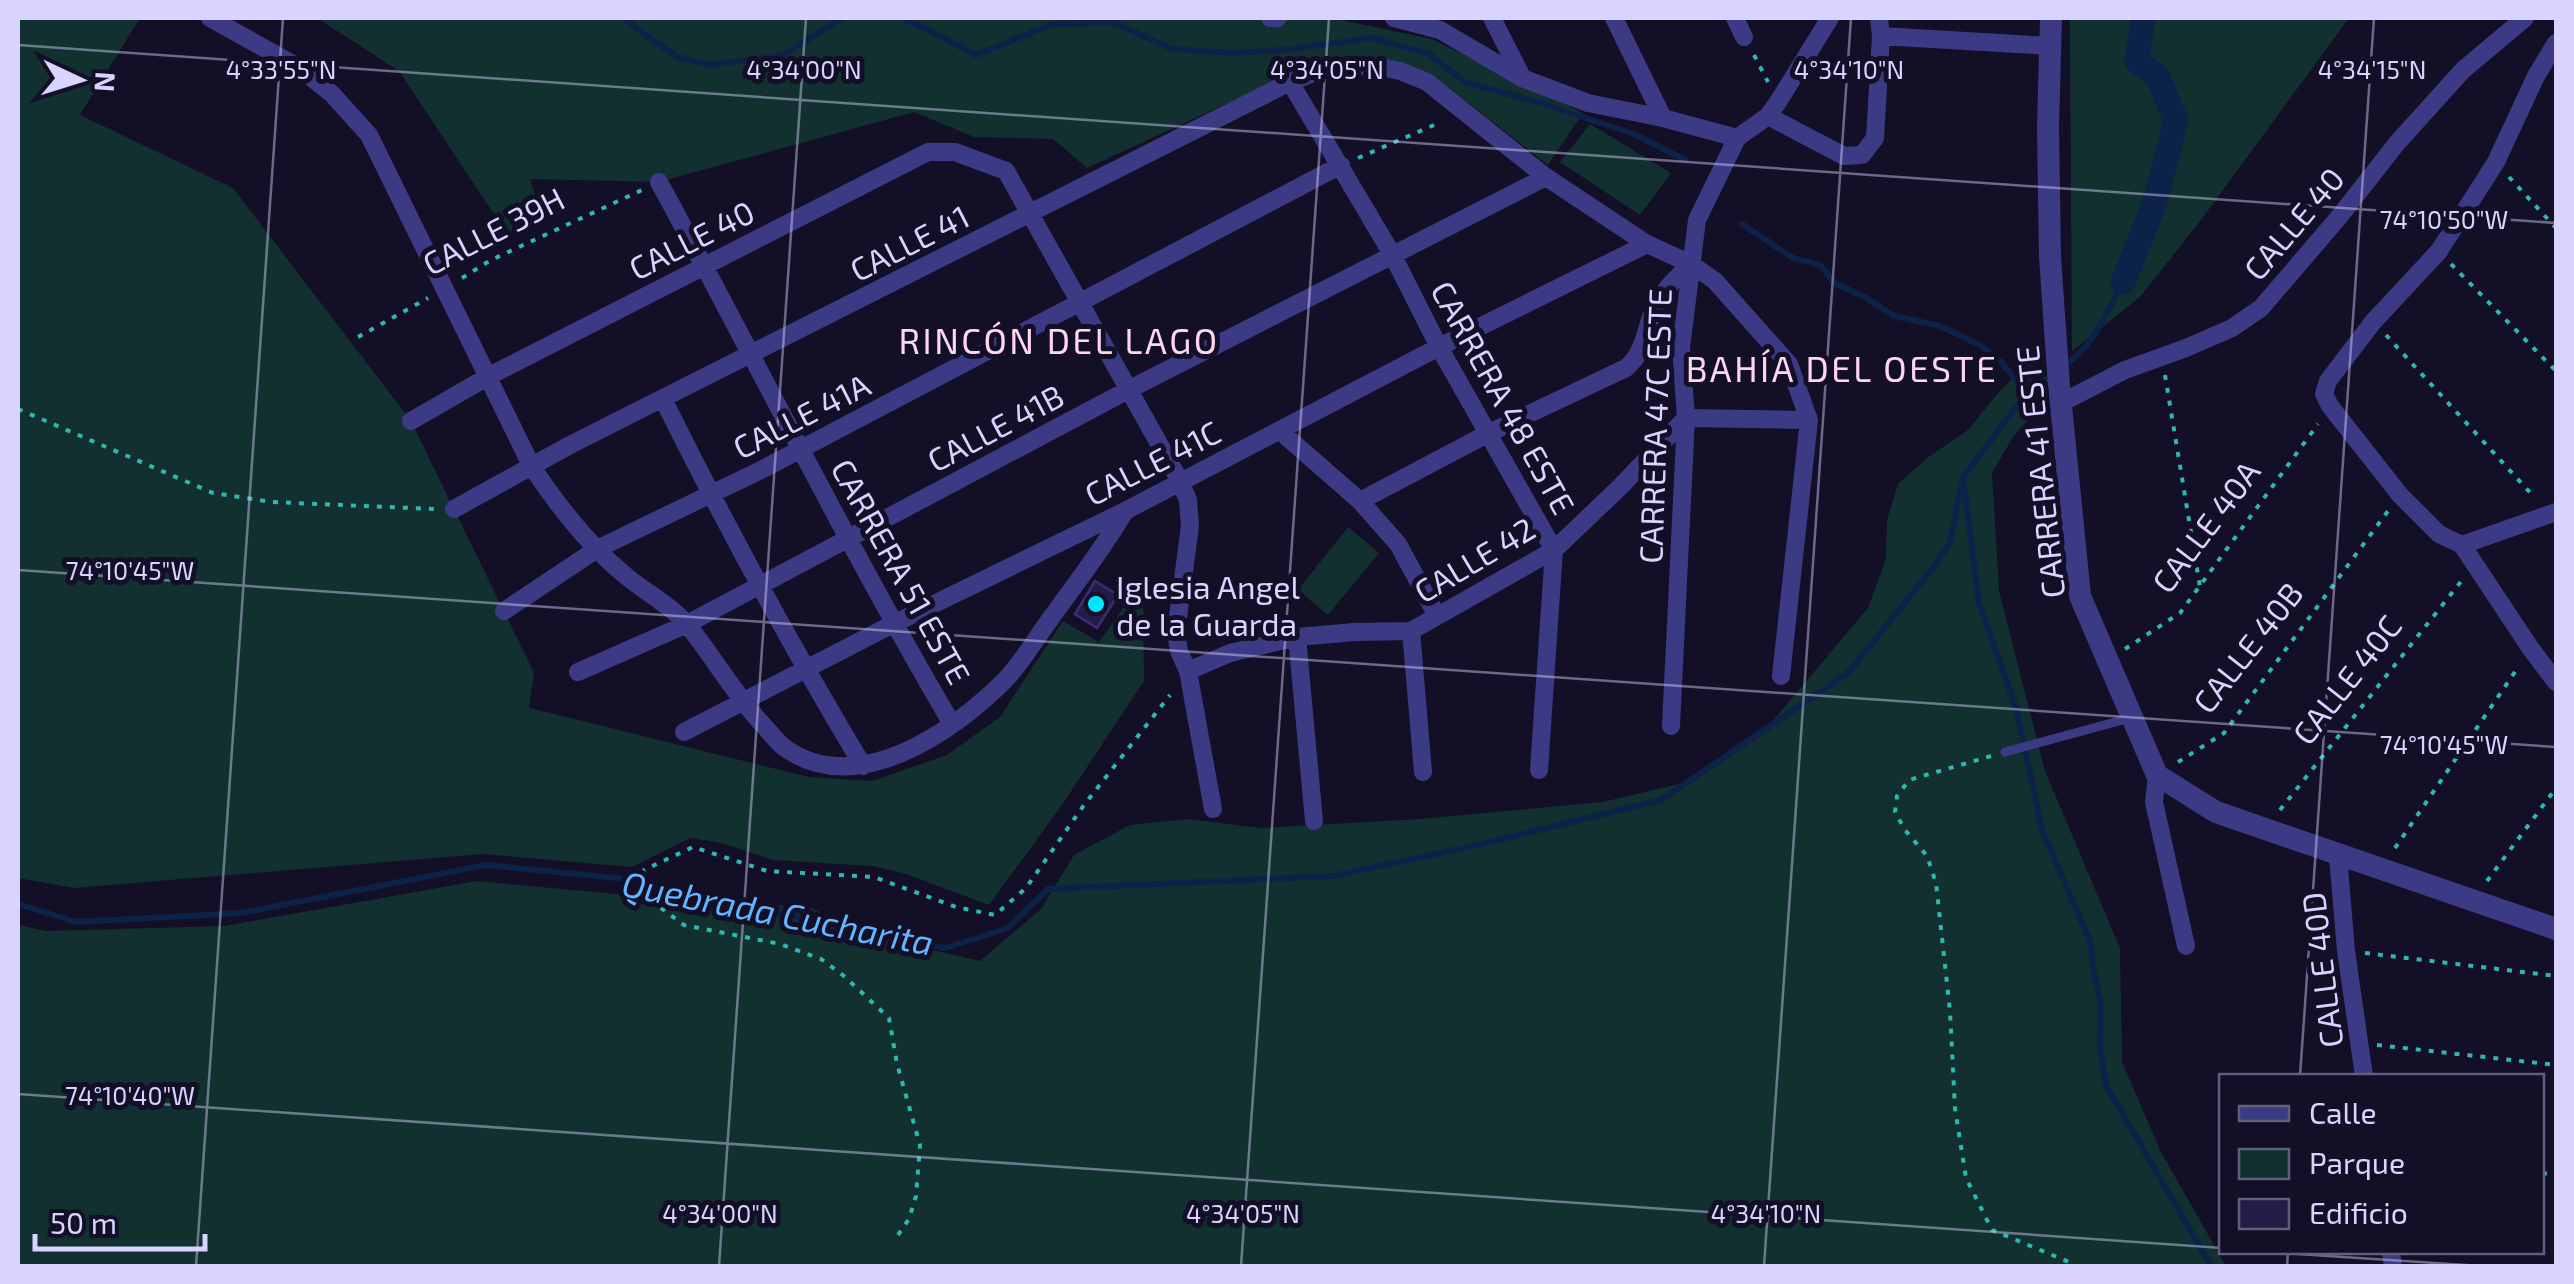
<svg xmlns="http://www.w3.org/2000/svg" width="2574" height="1284" viewBox="0 0 2574 1284" font-family="'Exo 2',sans-serif">
<style>
.green{fill:#12302f}
.lines{fill:none;stroke-linecap:round;stroke-linejoin:round}
.stream{stroke:#0c2248;stroke-width:6}
.canal{stroke:#0c2248;stroke-width:25}
.building{fill:#241b47;stroke:#3b2d73;stroke-width:2.5}
.path{stroke:#2fb8b0;stroke-width:4;stroke-dasharray:5 8;stroke-linecap:butt}
.service{stroke:#3d3a85;stroke-width:9}
.minor{stroke:#3d3a85;stroke-width:18}
.tertiary{stroke:#3d3a85;stroke-width:22}
.ticks{fill:none;stroke:#d9d4ff;stroke-width:2.5;stroke-opacity:0.45}
.poi-dot{fill:#00e5ff;stroke:#130f26;stroke-width:4}
.labels{text-anchor:middle;dominant-baseline:central;stroke-width:10;stroke-linejoin:round;paint-order:stroke}
.street-label{font-size:32px;fill:#d9d4ff;stroke:#130f26}
.poi-label{font-size:32px;fill:#d9d4ff;stroke:#130f26;text-anchor:start}
.neighbourhood-label{font-size:35px;letter-spacing:2.5px;fill:#ffd6f0;stroke:#130f26}
.water-label{font-size:35px;font-style:italic;fill:#62b6ff;stroke:#130f26}
.ticks-label{font-size:25px;text-anchor:middle;fill:#d9d4ff;stroke:#130f26;stroke-width:10;stroke-linejoin:round;paint-order:stroke}
</style>
<rect width="100%" height="100%" fill="#130f26"/>
<!-- green -->
<path class="green" d="M 18,18 L 140,18 L 80,115 L 233,188 L 411,421 L 534,673 L 529,708 L 809,777 L 872,781 L 947,755 L 1000,717 L 1063,621 L 1099,642 L 1143,580 L 1144,681 L 1062,805 L 989,905 L 906,874 L 872,866 L 772,860 L 722,843 L 690,838 L 632,867 L 483,854 L 74,888 L 18,878 Z
M 317,18 L 1331,18 L 1432,39 L 1583,113 L 1548,165 L 1444,84 L 1390,60 L 1328,57 L 1087,168 L 1053,139 L 974,137 L 914,112 L 659,182 L 530,179 L 543,220 L 507,234 L 399,71 Z
M 2070,18 L 2349,18 L 2201,220 L 2140,297 L 2072,351 Z
M 1590,124 L 1671,173 L 1640,215 L 1560,162 Z
M 2032,359 L 2042,404 L 2013,437 L 1992,473 L 1999,591 L 2045,771 L 2120,948 L 2122,1062 L 2161,1152 L 2226,1266 L 18,1266 L 18,925 L 46,931 L 224,926 L 477,881 L 616,894 L 808,907 L 891,940 L 980,961 L 1041,909 L 1074,855 L 1130,825 L 1188,819 L 1261,828 L 1420,819 L 1603,802 L 1683,783 L 1771,723 L 1868,608 L 1886,559 L 1887,520 L 1898,484 L 1927,458 L 1968,430 L 1998,393 Z
M 1348,527 L 1379,553 L 1328,615 L 1298,590 Z"/>
<g class="lines">
<!-- stream -->
<path class="stream" d="M 624,18 L 636,28 L 678,57 L 710,65 L 781,56 L 843,18
M 904,18 L 976,55 L 1053,24 L 1115,23 L 1172,49 L 1232,53 L 1284,50 L 1372,38 L 1429,54 L 1465,82 L 1537,102 L 1634,134 L 1685,160
M 1742,224 L 1793,258 L 1820,265 L 1836,284 L 1863,296 L 1894,316 L 1940,326 L 1978,344 L 2000,361 L 2027,393
M 2064,366 C 2093,347 2107,312 2123,282
M 2054,373 L 2027,393 L 1963,477 L 1979,603 L 2016,707 L 2042,830 L 2090,941 L 2094,973 L 2101,1003 L 2100,1047 L 2106,1085 L 2211,1266
M 18,904 L 76,922 L 241,913 L 486,865 L 637,880 L 844,928 L 945,948 L 1008,928 L 1048,889 L 1333,876 L 1478,845 L 1661,800 L 1848,673 L 1932,569 L 1950,542 L 1963,477"/>
<!-- canal -->
<path class="canal" d="M 2123,282 L 2154,205 L 2176,120 L 2157,75 L 2137,62 L 2143,18"/>
</g>
<!-- building -->
<path class="building" d="M 1095,581 L 1118,595 L 1097,628 L 1075,614 Z"/>
<g class="lines">
<!-- path -->
<path class="path" d="M 1754,55 L 1768,82
M 1358,158 L 1441,122
M 2509,177 L 2556,228
M 2451,264 L 2556,371
M 462,278 L 491,260 L 642,190
M 2386,335 L 2535,498
M 358,337 L 428,298
M 2165,375 L 2200,587
M 18,409 L 213,493 L 272,502 L 434,509
M 2125,649 L 2180,613 L 2318,424
M 1991,756 L 1909,780 L 1897,796 L 1895,812 L 1905,830 L 1927,856 L 1936,883 L 1950,1011 L 1955,1109 L 1966,1178 L 1992,1230 L 2069,1262 L 2072,1266
M 2178,762 L 2224,733 L 2388,511
M 2280,810 L 2463,579
M 2395,848 L 2519,666
M 2487,881 L 2556,788
M 2365,953 L 2556,976
M 2377,1045 L 2556,1065
M 2542,1173 L 2556,1175
M 898,1235 L 909,1219 L 916,1196 L 920,1145 L 897,1064 L 889,1018 L 844,976 L 821,959 L 780,944 L 684,925 L 637,890 L 644,870 L 693,847 L 767,871 L 874,877 L 956,907 L 995,915 L 1026,888 L 1084,805 L 1170,695"/>
<!-- service -->
<path class="service" d="M 2005,752 L 2130,718"/>
<!-- minor -->
<path class="minor" d="M 210,18 L 298,67 L 332,94 L 369,135 L 532,467 C 558,506 589,546 626,576 C 646,593 668,603 686,623 C 713,656 734,694 764,726 C 770,732 777,742 785,748 C 857,799 954,732 1006,679 C 1023,661 1036,638 1051,618 C 1076,583 1103,549 1125,511
M 1270,18 L 1278,18
M 1394,18 L 1440,30 L 1522,78 L 1588,103 L 1663,118 L 1737,138
M 1492,18 L 1522,77
M 1614,18 L 1663,118
M 1735,18 L 1744,37
M 1881,36 L 2050,46
M 2556,43 L 2536,76 L 2496,162 L 2439,251 L 2373,322 L 2328,381 L 2324,394 L 2330,406 L 2400,495 L 2439,534 L 2462,545 L 2531,649 L 2556,682
M 1290,82 L 1392,254 L 1439,347 L 1554,550 L 1539,770
M 1768,116 L 1844,156 L 1862,155 L 1875,138 L 1881,36 L 1879,18
M 659,182 C 757,362 848,547 952,724
M 663,399 C 725,524 791,646 863,766
M 2061,403 L 2125,370 L 2186,348 L 2232,328 L 2261,308 L 2339,217 L 2397,143 L 2463,70 L 2525,18
M 411,421 L 489,376 L 928,152 L 955,152 L 1006,171 L 1180,481 L 1188,500 L 1190,526 L 1176,632 L 1179,651 L 1188,671 L 1213,809
M 1280,431 L 1360,501 L 1398,544 L 1437,616
M 1360,501 L 1489,433 L 1626,368 C 1645,352 1645,330 1654,309 C 1663,290 1676,278 1691,264
M 454,509 L 570,445 L 1290,82 L 1326,68 L 1370,65 L 1400,71 L 1427,82 L 1546,177 L 1647,244 L 1691,264 L 1715,281 L 1789,364 L 1809,420 L 1781,676
M 2462,545 L 2556,512
M 504,611 L 597,549 L 763,469 L 1341,165
M 1411,631 L 1423,772
M 1297,637 L 1314,821
M 1188,671 L 1230,653 L 1297,637 L 1355,632 L 1411,631 L 1554,550 L 1620,487 L 1686,418 L 1809,420
M 578,672 L 687,624 L 1130,389 L 1546,177
M 1671,726 L 1686,418 L 1681,348 L 1697,220 L 1737,138 L 1768,116 L 1778,102 L 1830,18
M 684,732 L 893,624 L 1125,511 L 1439,347 L 1647,244
M 2157,775 L 2154,802 L 2186,946
M 2338,856 L 2346,951 L 2364,1076
M 2391,1252 L 2393,1266"/>
<!-- tertiary -->
<path class="tertiary" d="M 2051,18 L 2048,127 L 2050,257 L 2059,386 L 2080,596 L 2157,775 L 2216,812 L 2556,929"/>
</g>
<!-- ticks -->
<path class="ticks" d="M 18,45 L 2556,223M 18,570 L 2556,747M 2300,1076 L 2374,18M 18,1094 L 2222,1248M 2266,1252 L 2481,1266M 196,1266 L 283,18M 719,1266 L 806,18M 1241,1266 L 1329,18M 1764,1266 L 1851,18M 2287,1266 L 2288,1252"/>
<!-- markers -->
<circle class="poi-dot" cx="1096" cy="604" r="10"/>
<g class="labels">
<!-- street labels -->
<g class="street-label">
<text transform="translate(2293 223) rotate(-50)">CALLE 40</text>
<text transform="translate(493 230) rotate(-27)">CALLE 39H</text>
<text transform="translate(691 239) rotate(-27)">CALLE 40</text>
<text transform="translate(909 242) rotate(-27)">CALLE 41</text>
<text transform="translate(1504 397) rotate(61)">CARRERA 48 ESTE</text>
<text transform="translate(801 415) rotate(-27)">CALLE 41A</text>
<text transform="translate(1654 426) rotate(-88)">CARRERA 47C ESTE</text>
<text transform="translate(995 427) rotate(-28)">CALLE 41B</text>
<text transform="translate(1152 462) rotate(-27)">CALLE 41C</text>
<text transform="translate(2039 472) rotate(-96)">CARRERA 41 ESTE</text>
<text transform="translate(2205 526) rotate(-53)">CALLE 40A</text>
<text transform="translate(1474 559) rotate(-31)">CALLE 42</text>
<text transform="translate(902 571) rotate(61)">CARRERA 51 ESTE</text>
<text transform="translate(2247 647) rotate(-52)">CALLE 40B</text>
<text transform="translate(2346 679) rotate(-52)">CALLE 40C</text>
<text transform="translate(2321 970) rotate(-97)">CALLE 40D</text>
</g>
<!-- poi labels -->
<g class="poi-label">
<text x="1116" y="586">Iglesia Angel<tspan x="1116" dy="37">de la Guarda</tspan></text>
</g>
<!-- neighbourhood labels -->
<g class="neighbourhood-label">
<text x="1059" y="340">RINCÓN DEL LAGO</text>
<text x="1842" y="368">BAHÍA DEL OESTE</text>
</g>
<!-- water labels -->
<g class="water-label">
<text transform="translate(778 912) rotate(11)">Quebrada Cucharita</text>
</g>
</g>
<g class="ticks-label">
<text x="281" y="79">4°33'55"N</text>
<text x="804" y="79">4°34'00"N</text>
<text x="1327" y="79">4°34'05"N</text>
<text x="1849" y="79">4°34'10"N</text>
<text x="2372" y="79">4°34'15"N</text>
<text x="2444" y="229">74°10'50"W</text>
<text x="130" y="580">74°10'45"W</text>
<text x="2444" y="754">74°10'45"W</text>
<text x="130" y="1105">74°10'40"W</text>
<text x="720" y="1223">4°34'00"N</text>
<text x="1243" y="1223">4°34'05"N</text>
<text x="1766" y="1223">4°34'10"N</text>
</g>
<!-- border -->
<rect width="2574" height="1284" fill="none" stroke="#d9d4ff" stroke-width="40"/>
<!-- legend -->
<rect x="2219" y="1074" width="325" height="180" fill="#130f26" stroke="#625e7d" stroke-width="2.5"/>
<rect x="2239" y="1106" width="50" height="15" fill="#3d3a85" stroke="#625e7d" stroke-width="2.5"/>
<text x="2309" y="1124" font-size="30" fill="#d9d4ff">Calle</text>
<rect x="2239" y="1149" width="50" height="30" fill="#12302f" stroke="#625e7d" stroke-width="2.5"/>
<text x="2309" y="1174" font-size="30" fill="#d9d4ff">Parque</text>
<rect x="2239" y="1199" width="50" height="30" fill="#241b47" stroke="#625e7d" stroke-width="2.5"/>
<text x="2309" y="1224" font-size="30" fill="#d9d4ff">Edificio</text>
<!-- north arrow -->
<g transform="translate(80 80) rotate(94)" stroke="#130f26" stroke-width="8" paint-order="stroke">
<path d="M0-8L18 38L0 25L-18 38Z" fill="#d9d4ff"/>
<text y="-15" font-size="28" font-weight="bold" text-anchor="middle" fill="#d9d4ff">N</text>
</g>
<!-- scale -->
<path d="M35 1234v15h170v-15" fill="none" stroke="#d9d4ff" stroke-width="5"/>
<text x="50" y="1234" font-size="30" fill="#d9d4ff" stroke="#130f26" stroke-width="8" paint-order="stroke">50 m</text>
</svg>
